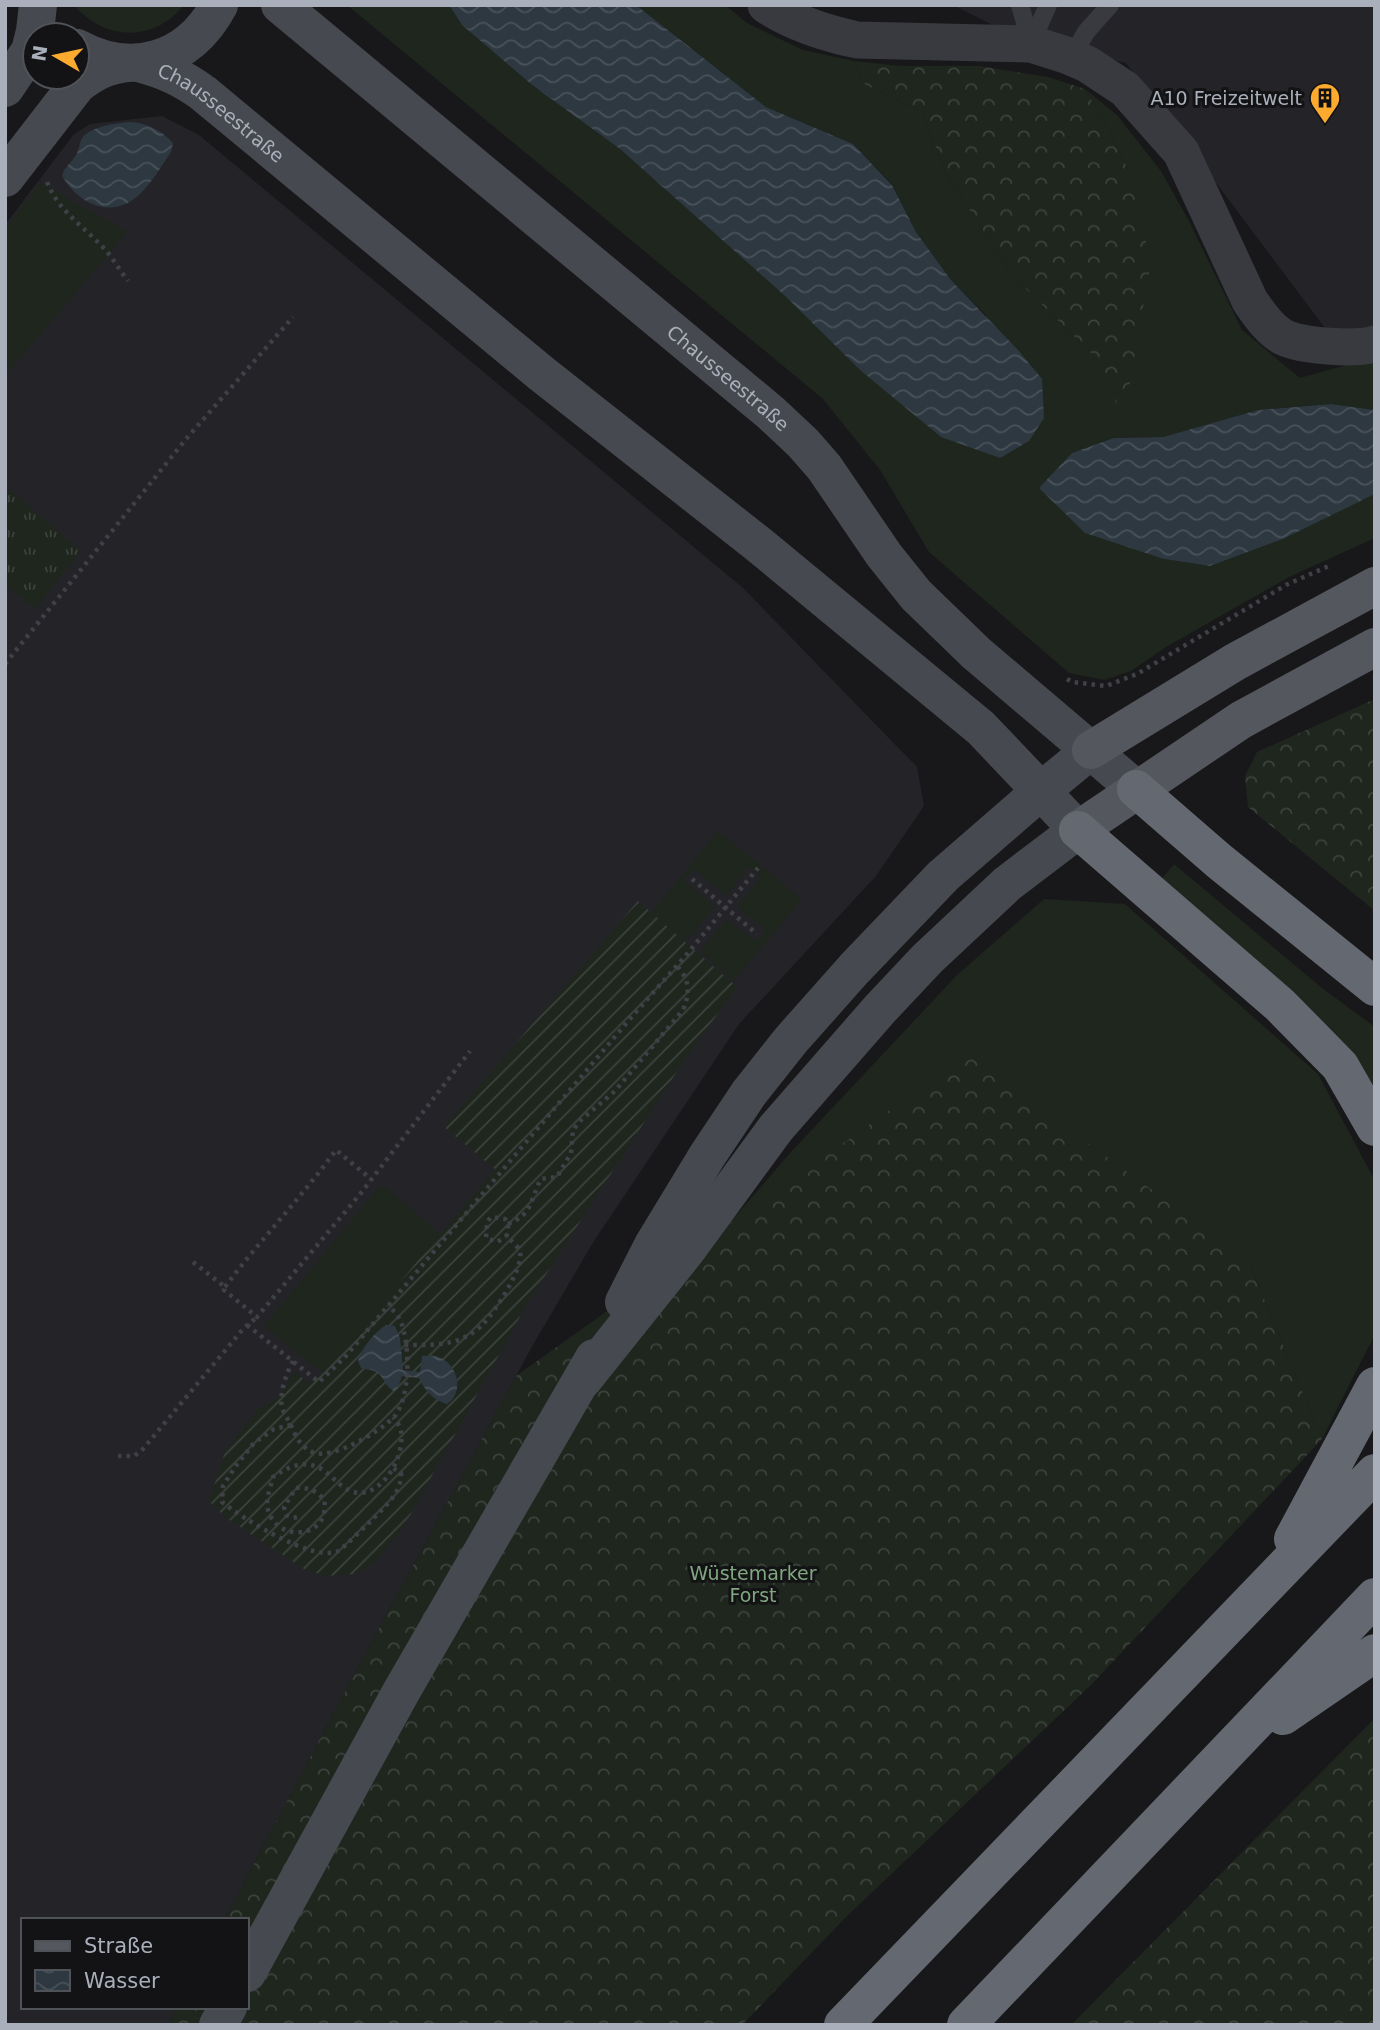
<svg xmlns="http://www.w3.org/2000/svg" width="1380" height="2030" viewBox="0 0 1380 2030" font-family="'DejaVu Sans',sans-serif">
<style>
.built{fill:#242428}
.grass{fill:#1e261e}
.forest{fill:url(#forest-crowns)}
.park{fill:url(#park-tufts)}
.garden{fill:url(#garden-furrows)}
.water{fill:url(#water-waves)}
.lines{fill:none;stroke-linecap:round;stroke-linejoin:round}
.path{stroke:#3f4147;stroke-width:4.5;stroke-dasharray:3.5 5;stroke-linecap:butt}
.lane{stroke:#393a40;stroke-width:18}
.street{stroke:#393a40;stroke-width:37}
.secondary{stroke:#474950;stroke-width:38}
.primary{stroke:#55575f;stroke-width:38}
.highway{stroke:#646971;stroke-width:38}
.labels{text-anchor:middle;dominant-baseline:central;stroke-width:6;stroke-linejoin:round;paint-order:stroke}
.poi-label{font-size:19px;fill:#aab0bb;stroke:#131315;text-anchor:end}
.street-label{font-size:19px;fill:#aab0bb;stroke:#131315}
.park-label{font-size:19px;fill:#80a780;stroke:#131315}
</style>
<defs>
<pattern id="forest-crowns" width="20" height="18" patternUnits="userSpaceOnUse" patternTransform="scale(1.75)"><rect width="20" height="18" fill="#1e261e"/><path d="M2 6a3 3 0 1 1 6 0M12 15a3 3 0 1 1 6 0" fill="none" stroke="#3c433d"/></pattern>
<pattern id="park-tufts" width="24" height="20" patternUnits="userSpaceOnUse" patternTransform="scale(1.75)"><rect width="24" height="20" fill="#1e261e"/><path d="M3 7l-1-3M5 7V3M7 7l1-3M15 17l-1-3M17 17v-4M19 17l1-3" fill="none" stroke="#3c433d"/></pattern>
<pattern id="garden-furrows" width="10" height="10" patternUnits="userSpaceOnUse" patternTransform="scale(1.75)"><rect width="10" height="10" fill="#1e261e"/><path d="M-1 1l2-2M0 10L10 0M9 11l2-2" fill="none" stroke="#3c433d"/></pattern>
<pattern id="water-waves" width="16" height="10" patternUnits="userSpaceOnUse" patternTransform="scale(1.75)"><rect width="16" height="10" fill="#2d3840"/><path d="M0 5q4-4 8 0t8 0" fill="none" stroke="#49525a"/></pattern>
</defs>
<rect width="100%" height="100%" fill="#18181a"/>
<!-- built -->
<path class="built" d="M 953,5 L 1375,5 L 1375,340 L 1349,360 L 1126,63 L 1013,35 Z
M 162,116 L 199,135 L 743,588 L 917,767 L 924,806 L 876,876 L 739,1024 L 594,1241 L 534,1343 L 373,1639 L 224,1920 L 23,1920 L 23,2007 L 177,2007 L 168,2025 L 5,2025 L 5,225 L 74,134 L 90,124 Z"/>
<!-- grass -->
<path class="grass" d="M 74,5 L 184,5 C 154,43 104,41 74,5 Z
M 347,5 L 449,5 L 462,25 L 532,85 L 620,149 L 785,296 L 860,370 L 987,316 L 951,280 L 916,232 L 892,184 L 853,144 L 766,107 L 636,5 L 725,5 L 747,23 L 803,50 L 854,61 L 864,84 L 922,112 L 946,174 L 1013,276 L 1091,353 L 1118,404 L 1129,172 L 1108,128 L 1085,89 L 1117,115 L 1161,171 L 1189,221 L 1242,330 L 1300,378 L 1375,357 L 1375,410 L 1331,404 L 1258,410 L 1163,437 L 1114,438 L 1164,559 L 1210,566 L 1283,539 L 1375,494 L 1375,538 L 1291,576 L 1166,647 L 1131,671 L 1104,680 L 1069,673 L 929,552 L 880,470 L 823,399 Z
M 41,182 L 75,203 L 128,231 L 5,376 L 5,229 Z
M 718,831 L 802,899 L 734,981 L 700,951 L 727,919 L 751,938 L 757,940 L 764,932 L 762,927 L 737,907 L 761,877 L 749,866 L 726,896 L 694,869 L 683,880 L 715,906 L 691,936 L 685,940 L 651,913 Z
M 1174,864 L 1322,988 L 1375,1027 L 1375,1094 L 1159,882 Z
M 1044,899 L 1125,904 L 1318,1074 L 1373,1177 L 1375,1320 L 1373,1338 L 1322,1439 L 1248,1260 L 726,1227 L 790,1153 L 957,975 Z
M 383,1185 L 440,1234 L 325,1371 L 318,1370 L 264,1326 L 378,1188 Z"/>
<!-- forest -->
<path class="forest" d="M 854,61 L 900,66 L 979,66 L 1048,77 L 1085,89 L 1108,128 L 1129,172 L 1151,262 L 1128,394 L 1117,404 L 1091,353 L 1013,276 L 946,174 L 922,112 L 864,84 Z
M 1375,699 L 1375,911 L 1248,807 L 1245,776 L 1257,752 Z
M 967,1055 L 1248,1260 L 1322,1439 L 1092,1684 L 847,1916 L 742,2025 L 168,2025 L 177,2007 L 247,2007 L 247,1920 L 224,1920 L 373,1639 L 516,1376 Z
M 1375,1718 L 1375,2025 L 1071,2025 Z"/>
<!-- park -->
<path class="park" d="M 5,486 L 81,551 L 35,609 L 5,584 Z"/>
<!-- garden -->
<path class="garden" d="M 638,901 L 737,987 L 685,1059 L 527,1304 L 403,1528 L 372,1565 L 354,1574 L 326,1576 L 304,1569 L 225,1517 L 209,1501 L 225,1452 L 258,1409 L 279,1397 L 288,1383 L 291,1374 L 297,1373 L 309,1384 L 325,1371 L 495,1169 L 444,1127 Z"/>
<!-- water -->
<path class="water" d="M 449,5 L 636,5 L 766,107 L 853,144 L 892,185 L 916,232 L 951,280 L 1018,350 L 1042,379 L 1044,418 L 1029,441 L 1000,458 L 941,437 L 860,370 L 785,296 L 620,149 L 532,85 L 462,25 Z
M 129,122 C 147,123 160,129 173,143 L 171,152 C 162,165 153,181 141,193 C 114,220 80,206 62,176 C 64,168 69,165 74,158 C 79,152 79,144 82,138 C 90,127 116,123 129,122 Z
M 1331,404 L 1375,410 L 1375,494 L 1283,539 L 1210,566 L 1164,559 L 1085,533 L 1039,488 L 1072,453 L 1114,438 L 1163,437 L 1258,410 Z
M 386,1325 L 395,1326 L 400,1338 L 403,1370 L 420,1372 L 422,1356 C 429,1355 437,1355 444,1360 C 459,1369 463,1394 447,1404 C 433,1400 425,1391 419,1378 L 402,1376 L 397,1390 L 394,1391 C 385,1387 385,1379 378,1373 C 373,1369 367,1370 361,1368 L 358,1361 C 362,1347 374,1333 386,1325 Z"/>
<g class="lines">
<!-- path -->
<path class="path" d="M 47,182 C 59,213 88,229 108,253 C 115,262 121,272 128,281
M 5,664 L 186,439 L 293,317
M 1067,679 L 1072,682 L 1106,686 L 1137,674 L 1286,585 L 1331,565
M 692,879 L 757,934
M 508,1224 C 533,1214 530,1200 541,1179 L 557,1177 L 571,1153 L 573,1130 L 581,1120 L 615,1091 L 683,1010 C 690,993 690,980 677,966
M 193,1262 L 225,1287 L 224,1290 L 257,1317 L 361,1193 L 470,1051
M 225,1287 C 260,1240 301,1198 336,1150 L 371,1179
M 247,1325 L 319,1382 L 345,1357 L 629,1020 L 688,953 L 758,868
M 405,1345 C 423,1345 449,1346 465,1337 C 471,1334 479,1329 483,1324 C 494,1313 524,1268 520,1252 C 518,1246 511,1240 506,1237 C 509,1230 509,1225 505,1219 L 491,1217 L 487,1222 L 486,1238 L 497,1242 L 506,1237
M 293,1361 C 286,1374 279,1393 282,1408 C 284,1413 287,1418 290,1423 C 295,1434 299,1446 312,1452 C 331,1461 381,1431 394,1417 C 411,1397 410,1345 401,1322 C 398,1315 393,1310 388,1305
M 291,1425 L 274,1429 L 254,1443 L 235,1467 L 223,1486 L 222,1502 C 242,1518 314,1563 338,1551 C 344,1548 367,1524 374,1518 C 386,1505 402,1492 401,1473 L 393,1468
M 118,1456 L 134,1456 L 143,1449 L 243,1329 L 257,1317
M 297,1517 L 293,1518 L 286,1515 L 284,1507 L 296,1488 C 309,1487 317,1491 325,1501 C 324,1506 325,1513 323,1517 C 313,1541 270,1537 267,1504 C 267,1496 271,1485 273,1477 C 297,1461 313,1458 335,1480 C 341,1486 349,1492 359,1493 C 385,1493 405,1455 401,1431 C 400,1426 397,1422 393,1417"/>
<!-- lane -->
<path class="lane" d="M 1020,5 L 1031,44
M 1031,44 L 1048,5
M 1072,57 L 1086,32 L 1110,5"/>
<!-- street -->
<path class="street" d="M 766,5 C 793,23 825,33 857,40 L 1031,44 L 1066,55 L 1087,64 L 1125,89 L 1181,152 L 1250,301 C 1259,314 1269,329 1283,337 C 1301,346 1355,350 1375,344"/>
<!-- secondary -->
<g class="secondary">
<path id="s1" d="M 280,5 L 771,413 L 803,443 L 824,467 L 884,555 L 916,595 L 976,653 L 1136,789"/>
<path d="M 77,48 C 132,78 189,61 219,5"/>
<path id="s2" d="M 138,63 C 164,70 181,77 203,93 L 542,374 L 758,544 L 981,728 L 1078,830 L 1007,884 L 927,959 L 880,1009 L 776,1128 L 686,1251 L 583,1380"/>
<path d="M 5,88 L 30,51 L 35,31 L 38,5"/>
<path d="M 5,178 L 77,85 C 95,71 106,66 128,63"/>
<path d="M 624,1302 L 653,1245 L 707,1156 L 749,1093 L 791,1040 L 854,969 L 943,876 L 1041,791 L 1091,750"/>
<path d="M 247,1973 L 401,1692 L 594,1358"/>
<path d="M 218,2025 L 228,2007"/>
</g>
<!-- primary -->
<path class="primary" d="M 1091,750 L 1235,662 L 1375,586
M 1078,830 L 1241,720 L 1375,647"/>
<!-- highway -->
<path class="highway" d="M 1136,789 L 1219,861 L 1375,987
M 1078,830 L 1280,1005 L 1340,1066 L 1375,1127
M 1293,1539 L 1375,1386
M 1283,1716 L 1375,1653
M 843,2025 L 1375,1473
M 966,2025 L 1375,1597"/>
</g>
<!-- icons -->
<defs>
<g id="building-pin" transform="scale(1.575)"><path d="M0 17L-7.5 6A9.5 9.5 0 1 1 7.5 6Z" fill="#fdab2e" stroke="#131315"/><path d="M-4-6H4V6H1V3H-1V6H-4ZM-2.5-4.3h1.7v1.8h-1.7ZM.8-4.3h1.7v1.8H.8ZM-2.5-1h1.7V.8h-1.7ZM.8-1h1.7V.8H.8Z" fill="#111"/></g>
</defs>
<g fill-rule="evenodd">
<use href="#building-pin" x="1325" y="98"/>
</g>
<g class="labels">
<!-- poi labels -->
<g class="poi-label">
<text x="1302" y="98">A10 Freizeitwelt</text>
</g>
<!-- street labels -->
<g class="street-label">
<text stroke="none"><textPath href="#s2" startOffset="98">Chausseestraße</textPath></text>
<text stroke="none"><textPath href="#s1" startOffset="583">Chausseestraße</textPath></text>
</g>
<!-- park labels -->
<g class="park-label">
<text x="753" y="1573">Wüstemarker<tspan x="753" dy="22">Forst</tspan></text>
</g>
</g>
<!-- border -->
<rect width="1380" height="2030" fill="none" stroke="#aab0bb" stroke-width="14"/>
<!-- legend -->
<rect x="21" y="1918" width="228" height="91" fill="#131315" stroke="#4f5257" stroke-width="2"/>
<rect x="35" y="1941" width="35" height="10" fill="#55575f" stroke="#4f5257" stroke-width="2"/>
<text x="84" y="1953" font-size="21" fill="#aab0bb">Straße</text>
<rect x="35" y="1970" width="35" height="21" fill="url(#water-waves)" stroke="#4f5257" stroke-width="2"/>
<text x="84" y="1988" font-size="21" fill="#aab0bb">Wasser</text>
<!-- north arrow -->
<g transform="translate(56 56) rotate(279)"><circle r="33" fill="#131315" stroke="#4f5257" stroke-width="2"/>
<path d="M0-5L12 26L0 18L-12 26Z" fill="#fdab2e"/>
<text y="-10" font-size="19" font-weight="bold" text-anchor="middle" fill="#aab0bb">N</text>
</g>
</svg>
